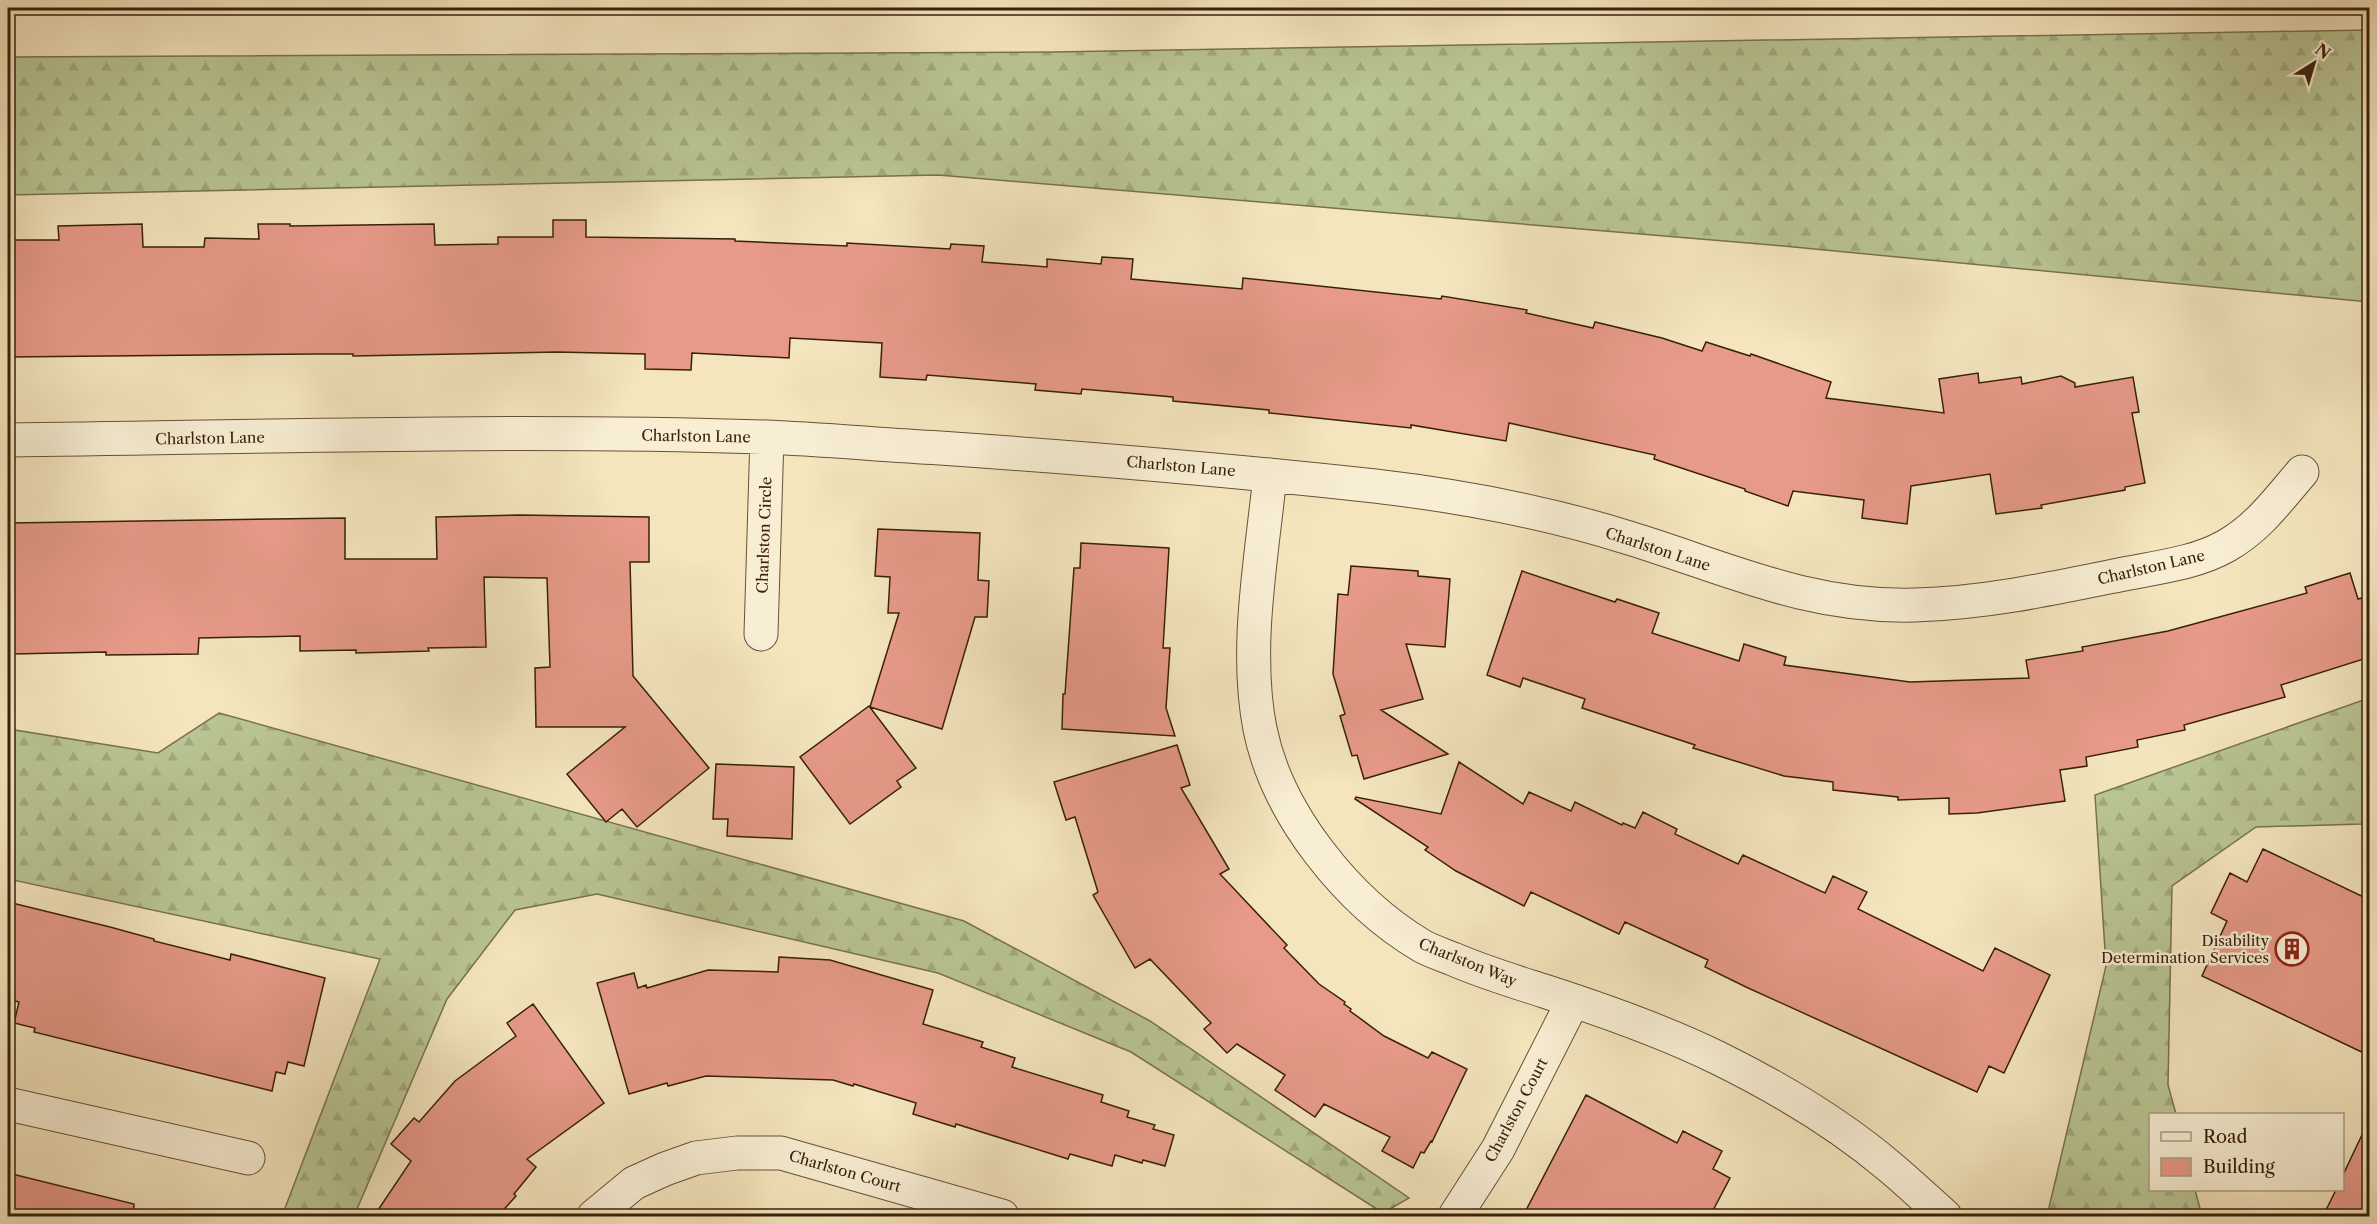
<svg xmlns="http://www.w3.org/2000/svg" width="2377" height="1224" viewBox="0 0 2377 1224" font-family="'Libre Caslon Text',serif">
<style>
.forest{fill:url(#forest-firs);stroke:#79724e;stroke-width:1.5}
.building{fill:#e79a88;stroke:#39200a;stroke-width:1.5}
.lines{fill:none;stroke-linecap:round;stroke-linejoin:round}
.minor-casing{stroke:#685137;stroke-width:35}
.minor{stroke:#f8eed4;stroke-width:33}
.labels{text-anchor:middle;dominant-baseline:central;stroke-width:5;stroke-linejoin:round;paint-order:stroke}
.street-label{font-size:15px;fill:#39200a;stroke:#f8eed4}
.poi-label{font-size:15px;fill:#39200a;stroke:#f8eed4;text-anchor:end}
</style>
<defs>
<pattern id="forest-firs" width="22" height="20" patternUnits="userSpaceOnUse" patternTransform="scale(1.5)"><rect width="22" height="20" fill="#b9c593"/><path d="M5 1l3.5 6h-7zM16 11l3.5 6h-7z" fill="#a0a97d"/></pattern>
</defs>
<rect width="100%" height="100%" fill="#f4e5bd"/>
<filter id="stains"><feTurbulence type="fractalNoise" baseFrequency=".00333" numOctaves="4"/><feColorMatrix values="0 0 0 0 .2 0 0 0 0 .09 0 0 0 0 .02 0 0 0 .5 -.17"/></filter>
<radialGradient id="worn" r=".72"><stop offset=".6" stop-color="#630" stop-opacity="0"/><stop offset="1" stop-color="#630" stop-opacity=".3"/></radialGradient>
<!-- forest -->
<path class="forest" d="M 2369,30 L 2369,302 L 1772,245 L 938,175 L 8,195 L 8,57 L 1053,52 Z
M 2369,698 L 2369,815 L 2362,824 L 2256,827 L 2172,886 L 2168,1085 L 2176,1114 L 2150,1114 L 2150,1190 L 2195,1190 L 2202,1216 L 2047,1216 L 2106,966 L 2095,795 Z
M 219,713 L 964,921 L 1150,1021 L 1409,1198 L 1383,1213 L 1131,1052 L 938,973 L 597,894 L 515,910 L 447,999 L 354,1216 L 282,1216 L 380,959 L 8,879 L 8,729 L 158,753 Z"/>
<!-- building -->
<path class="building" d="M 553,220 L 586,220 L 586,237 L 735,239 L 735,241 L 847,246 L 847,243 L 950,249 L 951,244 L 984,246 L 982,262 L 1047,267 L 1047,259 L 1101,264 L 1102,257 L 1133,259 L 1131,279 L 1242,289 L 1243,278 L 1441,299 L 1442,296 L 1527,310 L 1526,313 L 1593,328 L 1595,322 L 1662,338 L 1702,351 L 1706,342 L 1750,356 L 1751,354 L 1831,382 L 1826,398 L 1944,413 L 1939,379 L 1978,373 L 1979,383 L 2021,377 L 2022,384 L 2061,376 L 2075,383 L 2075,387 L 2133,377 L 2139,412 L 2132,413 L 2145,483 L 2125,487 L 2125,490 L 2041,505 L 2042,508 L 1996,514 L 1990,474 L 1911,486 L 1907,524 L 1862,518 L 1864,500 L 1793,491 L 1788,506 L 1745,491 L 1745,489 L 1654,459 L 1655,455 L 1509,423 L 1506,441 L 1411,425 L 1411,428 L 1269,413 L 1269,410 L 1173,401 L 1173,397 L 1082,389 L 1081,394 L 1035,390 L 1036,384 L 927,375 L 926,380 L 880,377 L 882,343 L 790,338 L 789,358 L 692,353 L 691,370 L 645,369 L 645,354 L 557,352 L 353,356 L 353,354 L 318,354 L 8,357 L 8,240 L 59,240 L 58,226 L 142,224 L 143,247 L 204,247 L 205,238 L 259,239 L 258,224 L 290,224 L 290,226 L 434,224 L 435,245 L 498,244 L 498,237 L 553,237 Z
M 519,515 L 649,517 L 649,562 L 630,562 L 633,676 L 709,768 L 637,827 L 622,809 L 606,822 L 567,774 L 625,727 L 536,727 L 535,668 L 550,667 L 547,578 L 484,577 L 486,647 L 428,648 L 429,651 L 356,653 L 356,650 L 300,651 L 300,636 L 199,638 L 198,654 L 106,655 L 106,652 L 12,654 L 9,523 L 345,518 L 345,559 L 437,559 L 436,517 Z
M 878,529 L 980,533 L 978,580 L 989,581 L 987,617 L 975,617 L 942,729 L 870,707 L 899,613 L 888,613 L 890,577 L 875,576 Z
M 1081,543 L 1169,548 L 1163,648 L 1170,648 L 1166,708 L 1175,736 L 1062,729 L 1063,694 L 1065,694 L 1074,568 L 1080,568 Z
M 1351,566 L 1418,571 L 1418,576 L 1450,579 L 1445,647 L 1406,644 L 1423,699 L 1381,710 L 1448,754 L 1364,779 L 1357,755 L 1352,756 L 1340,716 L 1345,714 L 1333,674 L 1338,594 L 1348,595 Z
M 1522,571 L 1615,602 L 1617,599 L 1659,613 L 1652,633 L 1739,661 L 1744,644 L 1786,657 L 1784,665 L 1910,682 L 2029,678 L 2026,660 L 2083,651 L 2082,647 L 2168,631 L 2307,593 L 2305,587 L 2350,573 L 2358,599 L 2362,598 L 2370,622 L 2370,657 L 2281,685 L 2285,697 L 2184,725 L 2185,730 L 2137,740 L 2138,747 L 2086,757 L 2087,766 L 2060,770 L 2065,801 L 1977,813 L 1949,814 L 1949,798 L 1898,800 L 1898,797 L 1833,790 L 1833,782 L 1784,776 L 1693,748 L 1695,745 L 1582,708 L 1585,699 L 1523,678 L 1520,687 L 1487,675 Z
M 869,706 L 916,768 L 897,781 L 901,787 L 850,824 L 800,757 Z
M 1177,745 L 1190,785 L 1181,788 L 1229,869 L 1220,874 L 1287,945 L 1284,948 L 1319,984 L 1345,1002 L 1344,1004 L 1351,1009 L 1350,1011 L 1384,1036 L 1428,1058 L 1432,1052 L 1467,1069 L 1432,1142 L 1431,1141 L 1424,1153 L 1421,1152 L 1413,1168 L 1382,1151 L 1390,1137 L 1324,1104 L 1315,1117 L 1275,1090 L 1285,1075 L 1237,1044 L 1227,1053 L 1204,1029 L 1211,1023 L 1150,959 L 1135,968 L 1093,895 L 1098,892 L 1075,817 L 1066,820 L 1054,782 Z
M 1459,762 L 1523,804 L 1529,792 L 1571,811 L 1575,802 L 1622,825 L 1623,823 L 1635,828 L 1643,812 L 1677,829 L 1675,834 L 1738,864 L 1743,855 L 1825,893 L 1833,876 L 1867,892 L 1858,909 L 1983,971 L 1995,948 L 2050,975 L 2004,1073 L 1989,1066 L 1977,1092 L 1746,987 L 1705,967 L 1708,960 L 1625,922 L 1619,934 L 1531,892 L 1524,906 L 1456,871 L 1425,850 L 1428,847 L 1355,799 L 1356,797 L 1441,814 Z
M 716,764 L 794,767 L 792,839 L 727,836 L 728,819 L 713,819 Z
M 2263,849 L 2370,900 L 2370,1056 L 2202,976 L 2227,921 L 2211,913 L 2230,873 L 2247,882 Z
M 8,902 L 110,927 L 154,939 L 154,941 L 230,960 L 231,954 L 325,978 L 304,1066 L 288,1062 L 285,1074 L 276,1072 L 272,1091 L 34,1032 L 35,1028 L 14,1023 L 19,1002 L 8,999 Z
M 779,957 L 830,960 L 933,990 L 923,1024 L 983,1042 L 981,1047 L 1015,1058 L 1012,1067 L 1103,1095 L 1101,1102 L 1129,1111 L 1127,1117 L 1155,1125 L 1153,1129 L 1174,1135 L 1165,1166 L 1143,1160 L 1142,1163 L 1115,1155 L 1112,1166 L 1070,1154 L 1068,1159 L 956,1124 L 955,1127 L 913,1114 L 916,1103 L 854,1084 L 853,1086 L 833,1080 L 706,1076 L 668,1086 L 667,1083 L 629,1094 L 597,983 L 634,973 L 638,988 L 646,985 L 647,988 L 708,970 L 778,972 Z
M 533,1004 L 604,1103 L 527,1159 L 536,1167 L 514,1194 L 516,1196 L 498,1216 L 374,1216 L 411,1161 L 391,1144 L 414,1118 L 419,1122 L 455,1081 L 516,1036 L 507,1023 Z
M 1586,1095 L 1677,1143 L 1683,1131 L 1722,1151 L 1713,1169 L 1730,1178 L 1710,1216 L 1523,1216 Z
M 2370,1118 L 2370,1216 L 2323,1216 L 2336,1190 L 2343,1190 L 2343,1175 Z
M 8,1173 L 134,1204 L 133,1216 L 8,1216 Z"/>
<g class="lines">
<!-- minor casing -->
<g class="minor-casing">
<path id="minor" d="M 8,440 C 259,437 511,429 763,437 C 822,439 881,445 940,448 C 1085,458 1230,470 1375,486 C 1460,496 1547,512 1629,538 C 1727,568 1808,608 1915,605 C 1986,603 2055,588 2124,574 C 2159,567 2196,563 2226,546 C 2258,528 2278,500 2302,472
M 1270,475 C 1262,556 1244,648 1260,729 C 1277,814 1348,902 1422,946 C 1431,951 1443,955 1453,959 C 1483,972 1513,981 1544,991 C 1603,1010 1663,1031 1718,1058 C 1779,1088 1838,1123 1890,1167 C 1909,1183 1927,1200 1945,1216
M 761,634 L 767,437
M 8,1104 L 248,1158
M 594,1216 L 634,1183 L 665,1169 L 696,1158 L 737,1153 L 781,1153 L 1002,1216
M 1455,1216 L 1498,1149 L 1573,1001"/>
</g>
<!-- minor -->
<use href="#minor" class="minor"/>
</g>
<!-- icons -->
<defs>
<g id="building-ring" transform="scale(1.725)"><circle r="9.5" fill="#f8eed4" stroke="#8f2418" stroke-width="1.5"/><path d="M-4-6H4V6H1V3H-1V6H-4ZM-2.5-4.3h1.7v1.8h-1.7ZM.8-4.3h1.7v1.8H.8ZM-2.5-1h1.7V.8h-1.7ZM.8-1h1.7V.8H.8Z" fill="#8f2418"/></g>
</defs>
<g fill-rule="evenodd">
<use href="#building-ring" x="2292" y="949"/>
</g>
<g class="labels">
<!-- street labels -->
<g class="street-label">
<text transform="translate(696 436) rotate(1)">Charlston Lane</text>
<text transform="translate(210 438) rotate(-1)">Charlston Lane</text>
<text transform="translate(1181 466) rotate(5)">Charlston Lane</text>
<text transform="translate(764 535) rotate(-88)">Charlston Circle</text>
<text transform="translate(1658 549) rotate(18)">Charlston Lane</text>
<text transform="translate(2151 567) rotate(-13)">Charlston Lane</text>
<text transform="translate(1468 962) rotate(22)">Charlston Way</text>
<text transform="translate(1516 1110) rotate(-62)">Charlston Court</text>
<text transform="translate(845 1171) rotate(16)">Charlston Court</text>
</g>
<!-- poi labels -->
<g class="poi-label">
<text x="2269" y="940">Disability<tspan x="2269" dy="17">Determination Services</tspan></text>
</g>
</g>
<!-- margin -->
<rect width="2377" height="1224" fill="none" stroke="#f4e5bd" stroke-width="30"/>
<rect x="9" y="9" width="2359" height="1206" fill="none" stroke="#39200a" stroke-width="3"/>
<rect x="15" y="15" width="2347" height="1194" fill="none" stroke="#39200a" stroke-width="1.5"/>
<!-- legend -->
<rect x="2149" y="1113" width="195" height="78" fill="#f8eed4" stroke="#ac9c83" stroke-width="1.5"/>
<rect x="2161" y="1132" width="30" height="9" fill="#f8eed4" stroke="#ac9c83" stroke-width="1.5"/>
<text x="2203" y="1143" font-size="18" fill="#39200a">Road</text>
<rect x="2161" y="1158" width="30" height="18" fill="#e79a88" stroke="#ac9c83" stroke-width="1.5"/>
<text x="2203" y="1173" font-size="18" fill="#39200a">Building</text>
<!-- north arrow -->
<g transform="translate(2314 63) rotate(37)" stroke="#f8eed4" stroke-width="4.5" paint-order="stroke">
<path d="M0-4.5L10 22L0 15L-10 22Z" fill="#39200a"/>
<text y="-9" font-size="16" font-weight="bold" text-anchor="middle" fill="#39200a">N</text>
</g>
<rect width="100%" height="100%" filter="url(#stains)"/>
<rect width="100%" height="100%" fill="url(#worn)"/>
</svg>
